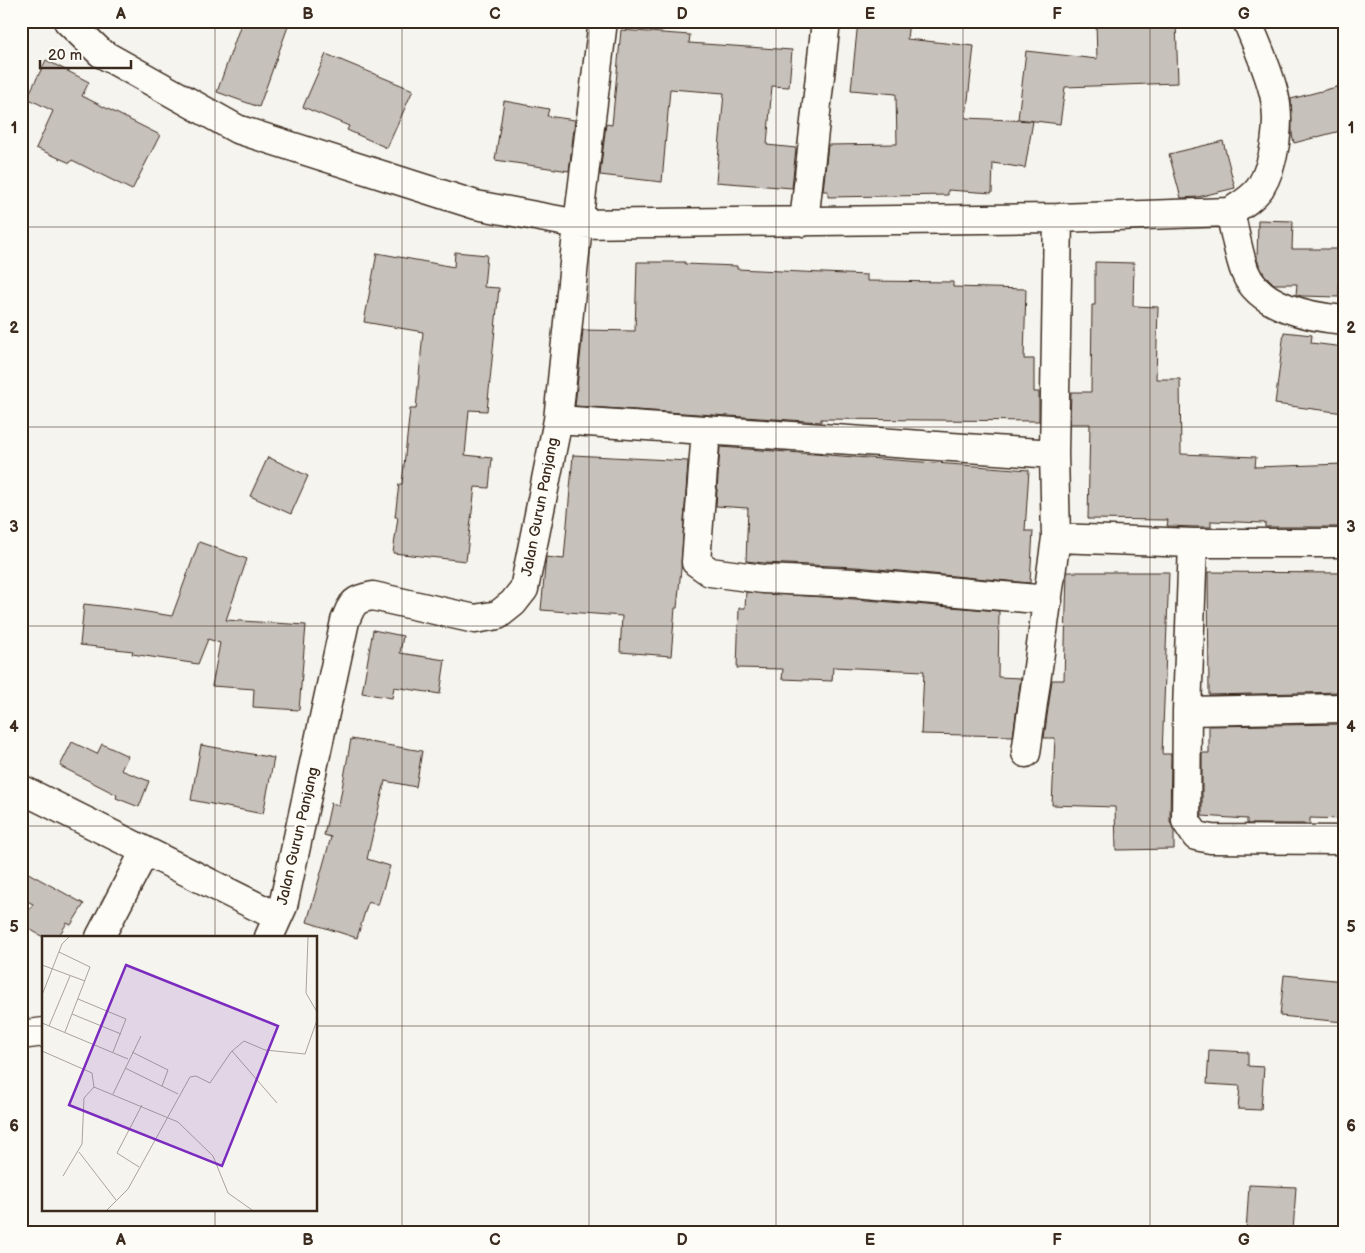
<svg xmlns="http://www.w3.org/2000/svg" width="1365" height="1253" viewBox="0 0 1365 1253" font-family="'Balsamiq Sans',sans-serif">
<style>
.building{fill:#c7c1bb;stroke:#3b2a1e}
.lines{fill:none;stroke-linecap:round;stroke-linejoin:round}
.minor-casing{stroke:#3b2a1e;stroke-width:31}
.minor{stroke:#fdfcf7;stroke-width:28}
.grid{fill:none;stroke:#3b2a1e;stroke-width:1;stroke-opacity:0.55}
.labels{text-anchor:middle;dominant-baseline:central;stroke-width:4.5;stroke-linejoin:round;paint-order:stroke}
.street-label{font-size:15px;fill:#3b2a1e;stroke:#fdfcf7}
.inset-road{fill:none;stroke:#aba39b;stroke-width:1}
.view{fill:#7b2cbf;fill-opacity:0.15;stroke:#7b2cbf;stroke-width:2.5}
.inset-edge{fill:none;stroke:#3b2a1e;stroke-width:2.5}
.neatline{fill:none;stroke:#3b2a1e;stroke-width:2}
.grid-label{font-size:16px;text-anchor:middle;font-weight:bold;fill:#3b2a1e}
</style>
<rect width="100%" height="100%" fill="#f5f4ee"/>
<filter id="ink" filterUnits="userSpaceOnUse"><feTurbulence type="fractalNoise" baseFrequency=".02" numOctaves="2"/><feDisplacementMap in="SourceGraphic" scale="10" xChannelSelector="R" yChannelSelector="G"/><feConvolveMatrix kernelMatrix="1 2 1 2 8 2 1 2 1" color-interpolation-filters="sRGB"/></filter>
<g filter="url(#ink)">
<!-- building -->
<path class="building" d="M 242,21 L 290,21 L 259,107 L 217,92 Z
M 858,21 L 909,21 L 907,39 L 974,46 L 966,118 L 1033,121 L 1025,168 L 993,163 L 992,193 L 948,190 L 948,195 L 828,197 L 828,191 L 823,191 L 828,145 L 897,144 L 896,94 L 851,90 Z
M 1096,21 L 1176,21 L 1178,83 L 1065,87 L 1060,124 L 1018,119 L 1026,51 L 1097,59 Z
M 621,30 L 690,35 L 689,43 L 792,50 L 789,87 L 772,86 L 767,145 L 796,148 L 792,188 L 716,182 L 724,93 L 670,89 L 662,182 L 600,175 L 606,124 L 612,125 Z
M 326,54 L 413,90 L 387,148 L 347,130 L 349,126 L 303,107 Z
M 46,60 L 89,82 L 82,96 L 160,135 L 132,190 L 72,160 L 70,163 L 36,148 L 53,111 L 27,98 Z
M 1344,85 L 1344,130 L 1294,143 L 1292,134 L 1291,99 Z
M 504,101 L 549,109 L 547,116 L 575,120 L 569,171 L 495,160 Z
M 1223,141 L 1235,188 L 1198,197 L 1181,198 L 1169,154 Z
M 1258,220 L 1293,221 L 1292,249 L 1340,249 L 1339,297 L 1302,296 L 1296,295 L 1297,284 L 1274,284 L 1264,274 L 1257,260 Z
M 455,252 L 487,255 L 484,287 L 499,288 L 487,411 L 469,410 L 465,455 L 492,458 L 489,488 L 475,487 L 466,561 L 393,553 L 398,517 L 395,517 L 399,484 L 402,484 L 410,409 L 416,409 L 423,332 L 364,322 L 377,253 L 454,267 Z
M 637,262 L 685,262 L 685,264 L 737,266 L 737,269 L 867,275 L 867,281 L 953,282 L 953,287 L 1026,289 L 1024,359 L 1034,359 L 1034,392 L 1039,392 L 1039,421 L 821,419 L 821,422 L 575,406 L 583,330 L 635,331 Z
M 1095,262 L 1134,263 L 1133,306 L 1158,307 L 1156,379 L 1180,379 L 1181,454 L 1256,457 L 1255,467 L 1344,464 L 1344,527 L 1265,527 L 1265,523 L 1211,521 L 1211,527 L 1198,527 L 1167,526 L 1168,520 L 1088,519 L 1090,424 L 1070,424 L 1071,392 L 1091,392 L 1092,305 L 1095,305 Z
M 1284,332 L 1312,335 L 1311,343 L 1344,347 L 1344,413 L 1275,404 Z
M 720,447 L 1029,470 L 1025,531 L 1033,531 L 1030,583 L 856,567 L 764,563 L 746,561 L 748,508 L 716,506 Z
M 573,455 L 688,461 L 681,569 L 677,608 L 675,608 L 671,656 L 620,652 L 622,616 L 541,610 L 546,557 L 564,559 Z
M 268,457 L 308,476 L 291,514 L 250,496 Z
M 199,542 L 247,559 L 226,620 L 306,625 L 299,710 L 253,707 L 254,689 L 212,686 L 220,643 L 208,639 L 198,664 L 132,654 L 133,651 L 80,645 L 84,604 L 128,609 L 172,616 Z
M 1067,572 L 1169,572 L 1162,754 L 1171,754 L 1170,821 L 1174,831 L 1174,849 L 1116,850 L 1115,807 L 1052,805 L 1055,738 L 1044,738 L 1052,680 L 1064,680 Z
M 1208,572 L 1344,573 L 1344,692 L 1209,695 Z
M 746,592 L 854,599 L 999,611 L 998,677 L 1021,678 L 1013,736 L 921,734 L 924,671 L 833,667 L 832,681 L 782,679 L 783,669 L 737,668 L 739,608 L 745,608 Z
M 373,630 L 403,636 L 400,653 L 445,660 L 440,694 L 394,687 L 392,698 L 362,693 Z
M 1344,724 L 1344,819 L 1310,818 L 1310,824 L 1247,824 L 1247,819 L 1202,816 L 1202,753 L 1209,753 L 1209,726 Z
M 351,739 L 422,751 L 416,787 L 385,781 L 367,859 L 390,866 L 378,905 L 368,902 L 357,938 L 307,922 L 331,837 L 324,835 L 331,803 L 339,805 Z
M 72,742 L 97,754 L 102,744 L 128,756 L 121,770 L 149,781 L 139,807 L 116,798 L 117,795 L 60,766 Z
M 201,745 L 274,758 L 263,814 L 191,800 Z
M 21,869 L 84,904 L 71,925 L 67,923 L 58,937 L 43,937 L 21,924 L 33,904 L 21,898 Z
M 1284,975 L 1344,981 L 1344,1022 L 1280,1016 Z
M 1209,1050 L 1248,1052 L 1248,1066 L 1264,1067 L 1261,1110 L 1238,1109 L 1240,1086 L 1207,1084 Z
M 1249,1185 L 1296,1187 L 1293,1232 L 1246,1232 Z"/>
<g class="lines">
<!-- minor casing -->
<g class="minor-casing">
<path id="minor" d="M 68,21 L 101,53 L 237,129 L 476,205 L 578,224 L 1058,218 L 1230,212 C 1235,232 1238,253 1245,272 C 1259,307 1310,317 1344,320
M 1230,212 C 1241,205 1252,199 1260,188 C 1275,164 1281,121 1274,94 C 1268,69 1257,45 1247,21
M 804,222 L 826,21
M 558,420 L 1054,454
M 706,430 L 696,562 L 710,572 L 763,579 L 855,583 L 1048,600
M 1056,538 L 1193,543 L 1344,543
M 1193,543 L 1187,711 L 1186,821 L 1196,836 L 1211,839 L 1344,840
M 1187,711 L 1344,708
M 1026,753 L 1056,538 L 1054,454 L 1058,218
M 21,789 L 278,917
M 100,937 L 145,851
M 269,937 L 283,906 L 345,621 C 352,604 353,599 373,596 L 475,619 L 498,615 L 513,603 L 524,589 L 558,420 L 578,224 L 603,21
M 21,1035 L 44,1032"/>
</g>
<!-- minor -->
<use href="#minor" class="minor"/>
</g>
</g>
<!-- grid -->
<path class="grid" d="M 215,21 L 215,937M 402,21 L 402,1232M 589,21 L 589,1232M 776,21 L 776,1232M 963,21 L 963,1232M 1150,21 L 1150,1232M 21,227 L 1344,227M 21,427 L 1344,427M 21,626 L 1344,626M 21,826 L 1344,826M 21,1026 L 44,1026M 316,1026 L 1344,1026M 215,1209 L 215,1232"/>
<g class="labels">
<!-- street labels -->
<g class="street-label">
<text transform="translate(540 507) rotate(-79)">Jalan Gurun Panjang</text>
<text transform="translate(298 836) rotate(-77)">Jalan Gurun Panjang</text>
</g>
</g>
<!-- overview -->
<g transform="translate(42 936)">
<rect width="275" height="275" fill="#f5f4ee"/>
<path class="inset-road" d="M 266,1 L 264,57 L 275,76M 17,16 L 48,31 L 23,96M 0,29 L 43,45M 0,59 L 20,8 L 27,1M 36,63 L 84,83 L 71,116M 30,78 L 79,98M 0,87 L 86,123M 7,90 L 28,40M 0,115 L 50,137 L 52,151 L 136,186 L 171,220 L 186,257 L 210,274M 190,115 L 235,167M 90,116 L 126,134 L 120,150M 83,132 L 136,158M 71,158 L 99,100M 64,182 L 87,194M 37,216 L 74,264M 97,231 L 75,217 L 100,169M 21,240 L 40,208 L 42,162 L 52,151M 65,274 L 86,253 L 148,141 L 154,140 L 168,147 L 189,116 L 202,105 L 223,114 L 263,118 L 275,84"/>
<path class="view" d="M 84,29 L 236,90 L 180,230 L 27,169 Z"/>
<rect width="275" height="275" class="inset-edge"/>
</g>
<!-- margin -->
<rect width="1365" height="1253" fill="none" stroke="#fdfcf7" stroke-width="55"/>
<!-- scale -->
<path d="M40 60v8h91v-8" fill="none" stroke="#3b2a1e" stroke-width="2.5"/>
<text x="48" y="60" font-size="15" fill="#3b2a1e" stroke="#fdfcf7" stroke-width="4" paint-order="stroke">20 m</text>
<rect x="28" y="28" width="1310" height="1198" class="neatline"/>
<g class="grid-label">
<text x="121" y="19">A</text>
<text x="308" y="19">B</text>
<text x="495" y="19">C</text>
<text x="682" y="19">D</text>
<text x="870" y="19">E</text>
<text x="1057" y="19">F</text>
<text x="1244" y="19">G</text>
<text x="14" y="133">1</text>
<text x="1351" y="133">1</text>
<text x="14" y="333">2</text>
<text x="1351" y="333">2</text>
<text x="14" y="532">3</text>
<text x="1351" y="532">3</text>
<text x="14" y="732">4</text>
<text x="1351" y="732">4</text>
<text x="14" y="932">5</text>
<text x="1351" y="932">5</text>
<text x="14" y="1131">6</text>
<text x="1351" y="1131">6</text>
<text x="121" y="1245">A</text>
<text x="308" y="1245">B</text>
<text x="495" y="1245">C</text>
<text x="682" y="1245">D</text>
<text x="870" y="1245">E</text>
<text x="1057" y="1245">F</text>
<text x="1244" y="1245">G</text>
</g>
</svg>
